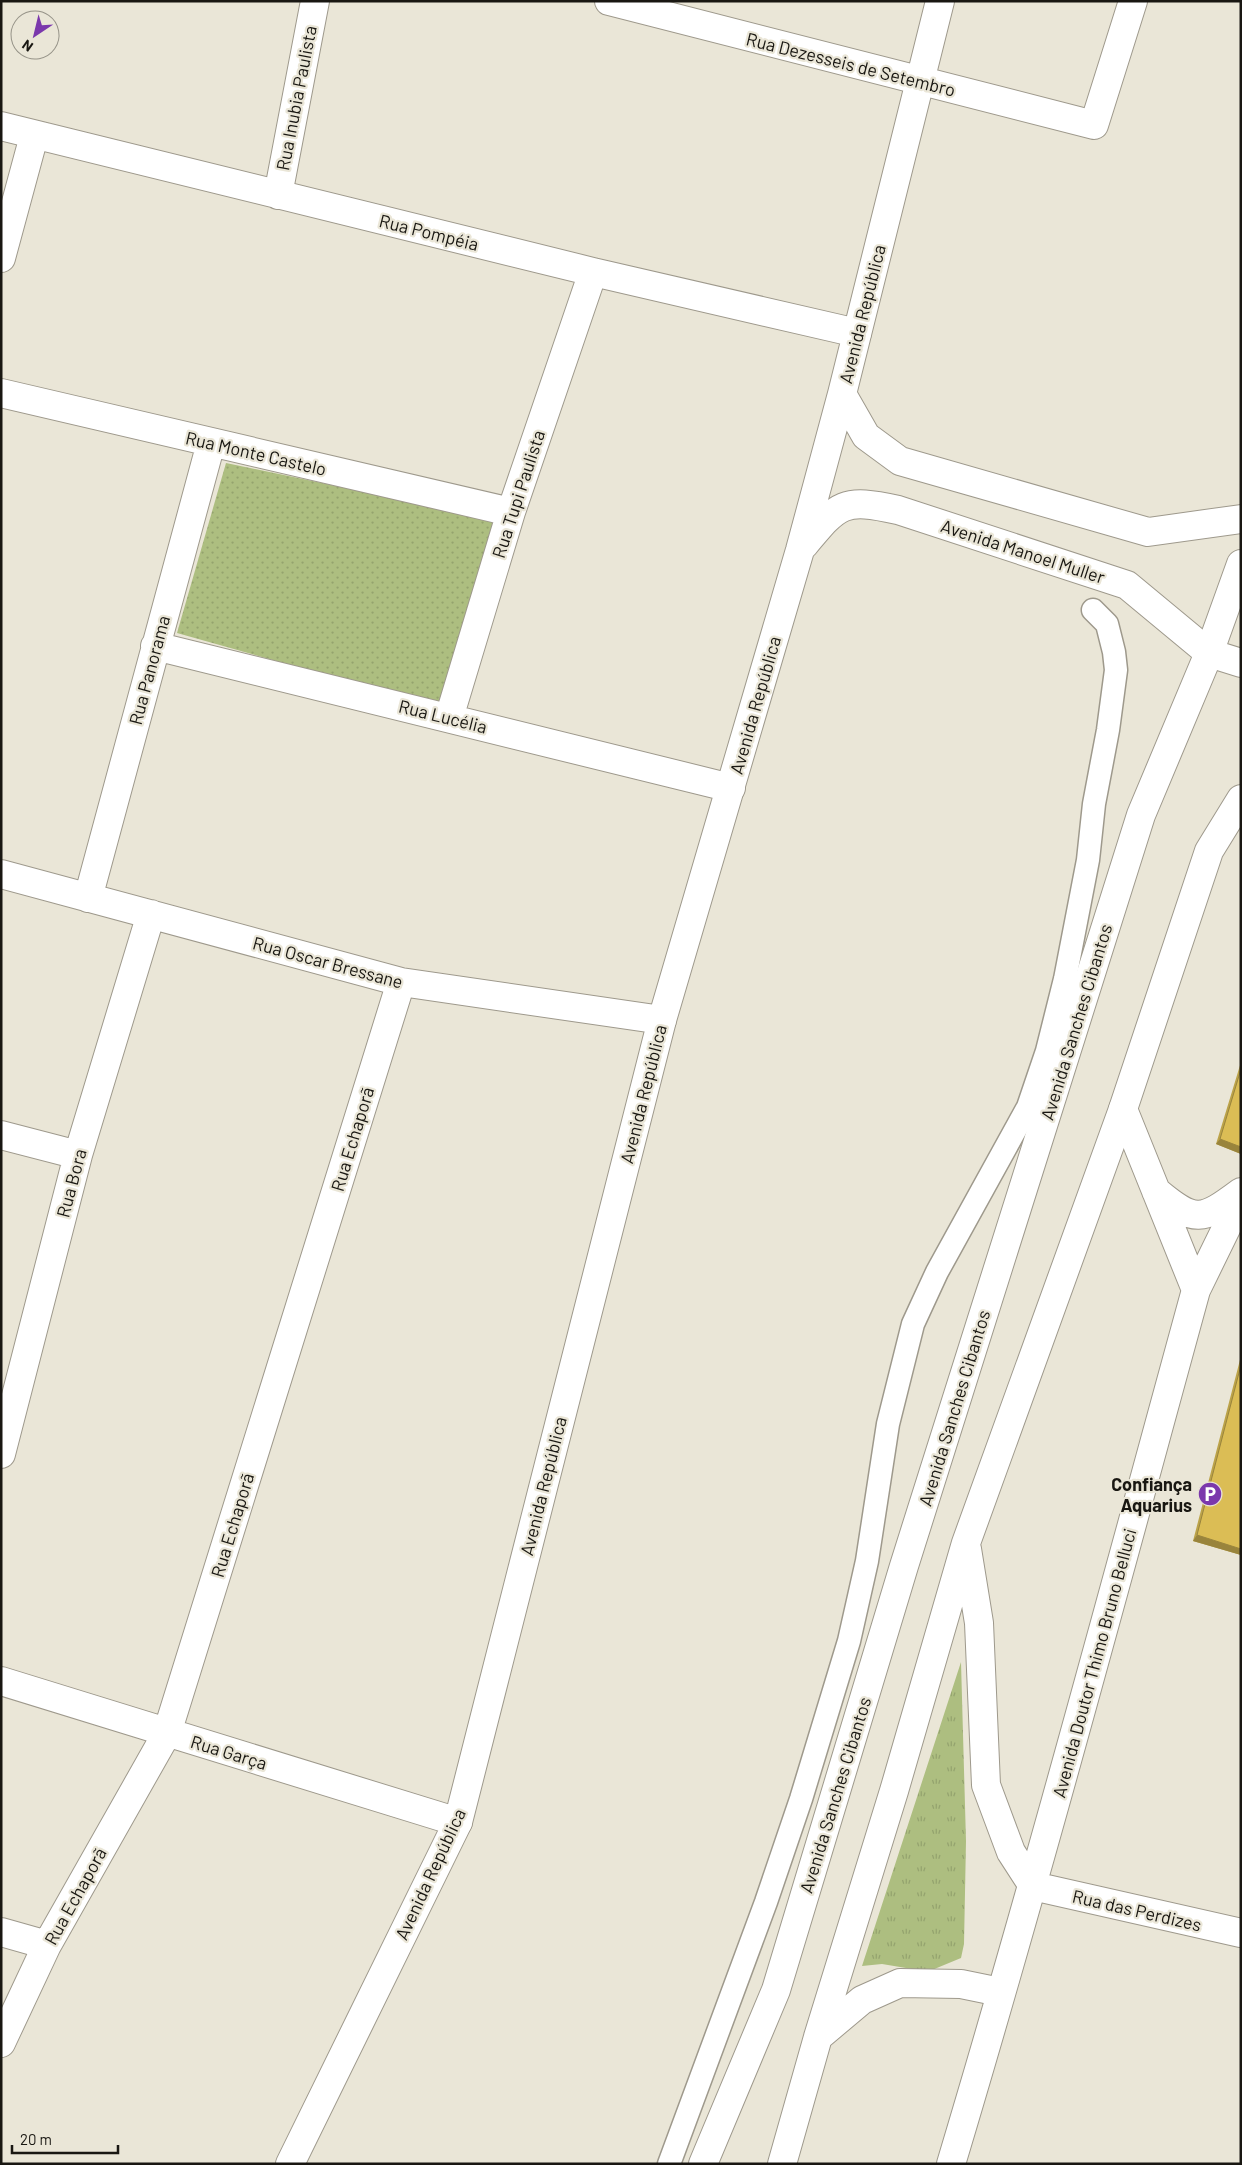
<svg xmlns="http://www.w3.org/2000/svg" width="1242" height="2165" viewBox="0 0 1242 2165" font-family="Barlow,sans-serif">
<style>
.grass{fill:url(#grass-tufts)}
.park{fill:url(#park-dots)}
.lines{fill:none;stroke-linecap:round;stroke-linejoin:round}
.pedestrian-casing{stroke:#9e998c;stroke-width:25}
.minor-casing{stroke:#9e998c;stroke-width:30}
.tertiary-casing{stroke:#9e998c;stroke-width:30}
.secondary-casing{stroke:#9e998c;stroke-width:30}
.primary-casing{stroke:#9e998c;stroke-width:30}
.pedestrian{stroke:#fff;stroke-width:22}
.minor{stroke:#fff;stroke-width:28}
.tertiary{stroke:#fff;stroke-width:28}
.secondary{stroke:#fff;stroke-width:28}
.primary{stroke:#fff;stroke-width:28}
.wall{fill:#bca349}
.shaded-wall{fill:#99843c}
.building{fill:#dbbd55;stroke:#99843c}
.labels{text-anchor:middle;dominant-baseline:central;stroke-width:4.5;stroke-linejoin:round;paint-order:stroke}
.street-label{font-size:18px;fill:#191712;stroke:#eae6d7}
.poi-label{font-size:18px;font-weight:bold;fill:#191712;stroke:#eae6d7;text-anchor:end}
</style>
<defs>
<pattern id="grass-tufts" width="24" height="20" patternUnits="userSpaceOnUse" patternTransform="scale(1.25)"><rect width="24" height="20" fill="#adbe80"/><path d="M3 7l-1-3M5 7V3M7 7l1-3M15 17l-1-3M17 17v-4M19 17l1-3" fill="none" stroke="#94a36e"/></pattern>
<pattern id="park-dots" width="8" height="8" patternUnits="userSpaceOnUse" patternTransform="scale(1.25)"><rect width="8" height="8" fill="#adbe80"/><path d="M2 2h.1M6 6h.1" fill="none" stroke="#94a36e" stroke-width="1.8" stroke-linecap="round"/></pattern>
</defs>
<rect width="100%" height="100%" fill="#eae6d7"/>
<!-- grass -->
<path class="grass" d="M 961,1662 L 966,1841 L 964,1944 L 961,1958 L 932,1970 L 918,1970 L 882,1964 L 862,1966 Z"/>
<!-- park -->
<path class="park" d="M 226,463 L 494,519 L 443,708 L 177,633 Z"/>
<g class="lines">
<!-- pedestrian casing -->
<g class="pedestrian-casing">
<path id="pedestrian" d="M 669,2164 L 766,1902 L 801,1799 L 849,1641 L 867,1561 L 888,1424 L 913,1324 L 937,1272 L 1028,1107 L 1047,1051 L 1065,979 L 1088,860 L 1094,804 L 1108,730 L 1116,670 L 1114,652 L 1107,624 L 1093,610"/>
</g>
<!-- minor casing -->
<g class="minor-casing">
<path id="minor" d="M 1,126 L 593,272 L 857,333
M 278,195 L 315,1
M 1,258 L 34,136
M 1,393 L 511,512
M 155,646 L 731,788
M 449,718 L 511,512 L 593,272
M 1,874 L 401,982 L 662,1020
M 88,898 L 211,443
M 1123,1109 L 1196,1290
M 1,1135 L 78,1155
M 1156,1191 C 1195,1224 1202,1221 1241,1192
M 1,1454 L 78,1155 L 151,914
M 1,1681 L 458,1822
M 1033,1886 L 1241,1933
M 1,1932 L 47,1945
M 1,2043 L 47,1945 L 167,1733 L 401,982
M 951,2164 C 1038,1874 1116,1582 1196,1290 L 1241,1198"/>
</g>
<!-- tertiary casing -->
<g class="tertiary-casing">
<path id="tertiary" d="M 609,1 L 1094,125 L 1133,1"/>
</g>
<!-- secondary casing -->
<g class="secondary-casing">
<path id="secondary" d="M 842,394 L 866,436 L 900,461 L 1148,532 L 1241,519
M 804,545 C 839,503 843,498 898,510 L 1127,585 L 1209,653 L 1241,663
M 290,2164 L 458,1822 L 662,1020 L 800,550 L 842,394 L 940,1"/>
</g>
<!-- primary casing -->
<g class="primary-casing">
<path id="primary" d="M 967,1549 L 979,1623 L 986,1785 L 1011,1852 L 1033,1886
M 818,2037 L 862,2000 L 900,1983 L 961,1984 L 1000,1992
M 703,2164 L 776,1990 L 904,1566 L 1141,815 L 1209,653 L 1241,564
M 782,2164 L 818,2037 L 894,1791 L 966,1543 L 1123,1109 L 1209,851 L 1241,799"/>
</g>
<!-- pedestrian -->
<use href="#pedestrian" class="pedestrian"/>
<!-- minor -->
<use href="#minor" class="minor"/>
<!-- tertiary -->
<use href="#tertiary" class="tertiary"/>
<!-- secondary -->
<use href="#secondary" class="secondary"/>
<!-- primary -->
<use href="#primary" class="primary"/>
</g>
<!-- wall -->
<path class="wall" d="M 1241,1062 L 1241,1154 L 1216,1144 Z
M 1241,1356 L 1241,1555 L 1193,1541 Z"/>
<!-- shaded-wall -->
<path class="shaded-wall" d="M 1220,1139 L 1241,1147 L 1241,1154 L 1216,1144 Z
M 1197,1535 L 1241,1549 L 1241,1555 L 1193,1541 Z"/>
<!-- building -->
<path class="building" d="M 1241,1069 L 1241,1147 L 1220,1139 Z
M 1241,1365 L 1241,1549 L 1197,1535 Z"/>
<!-- icons -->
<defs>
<g id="parking-disc" transform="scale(1.25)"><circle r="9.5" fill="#7b38ac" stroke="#eae6d7"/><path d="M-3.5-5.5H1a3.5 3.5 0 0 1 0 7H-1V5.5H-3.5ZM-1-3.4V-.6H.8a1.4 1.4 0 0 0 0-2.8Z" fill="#fff"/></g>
</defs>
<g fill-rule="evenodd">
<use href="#parking-disc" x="1210" y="1494"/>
</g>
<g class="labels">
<!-- street labels -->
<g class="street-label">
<text transform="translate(851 64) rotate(14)">Rua Dezesseis de Setembro</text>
<text transform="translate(296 98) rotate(-79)">Rua Inubia Paulista</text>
<text transform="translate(429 232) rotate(14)">Rua Pompéia</text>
<text transform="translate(862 314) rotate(-76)">Avenida República</text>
<text transform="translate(256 453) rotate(13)">Rua Monte Castelo</text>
<text transform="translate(518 494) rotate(-72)">Rua Tupi Paulista</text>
<text transform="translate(1023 551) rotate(18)">Avenida Manoel Muller</text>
<text transform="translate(149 670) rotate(-75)">Rua Panorama</text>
<text transform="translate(755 705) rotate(-74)">Avenida República</text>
<text transform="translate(443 716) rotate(14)">Rua Lucélia</text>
<text transform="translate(328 962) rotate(15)">Rua Oscar Bressane</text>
<text transform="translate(1076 1022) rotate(-73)">Avenida Sanches Cibantos</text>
<text transform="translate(643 1094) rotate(-76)">Avenida República</text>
<text transform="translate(352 1139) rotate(-73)">Rua Echaporã</text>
<text transform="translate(71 1183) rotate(-75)">Rua Bora</text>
<text transform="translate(954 1408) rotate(-73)">Avenida Sanches Cibantos</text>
<text transform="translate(543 1486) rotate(-76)">Avenida República</text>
<text transform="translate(232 1525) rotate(-73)">Rua Echaporã</text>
<text transform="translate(1094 1663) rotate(-75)">Avenida Doutor Thimo Bruno Belluci</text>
<text transform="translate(229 1752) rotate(17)">Rua Garça</text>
<text transform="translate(835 1795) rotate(-73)">Avenida Sanches Cibantos</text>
<text transform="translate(430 1874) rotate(-65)">Avenida República</text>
<text transform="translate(75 1896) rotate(-61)">Rua Echaporã</text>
<text transform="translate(1137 1910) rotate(13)">Rua das Perdizes</text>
</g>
<!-- poi labels -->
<g class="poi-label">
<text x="1192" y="1484">Confiança<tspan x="1192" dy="21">Aquarius</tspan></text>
</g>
</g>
<!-- border -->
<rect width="1242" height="2165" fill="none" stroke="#191712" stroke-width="5"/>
<!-- north arrow -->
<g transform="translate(35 35) rotate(215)"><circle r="24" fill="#eae6d7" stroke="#969388"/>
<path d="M0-4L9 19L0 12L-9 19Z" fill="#7b38ac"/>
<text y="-8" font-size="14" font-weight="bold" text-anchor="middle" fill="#191712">N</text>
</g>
<!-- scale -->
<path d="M12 2145v8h106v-8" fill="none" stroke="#191712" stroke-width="2.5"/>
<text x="20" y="2145" font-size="15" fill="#191712" stroke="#eae6d7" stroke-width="4" paint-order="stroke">20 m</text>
</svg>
